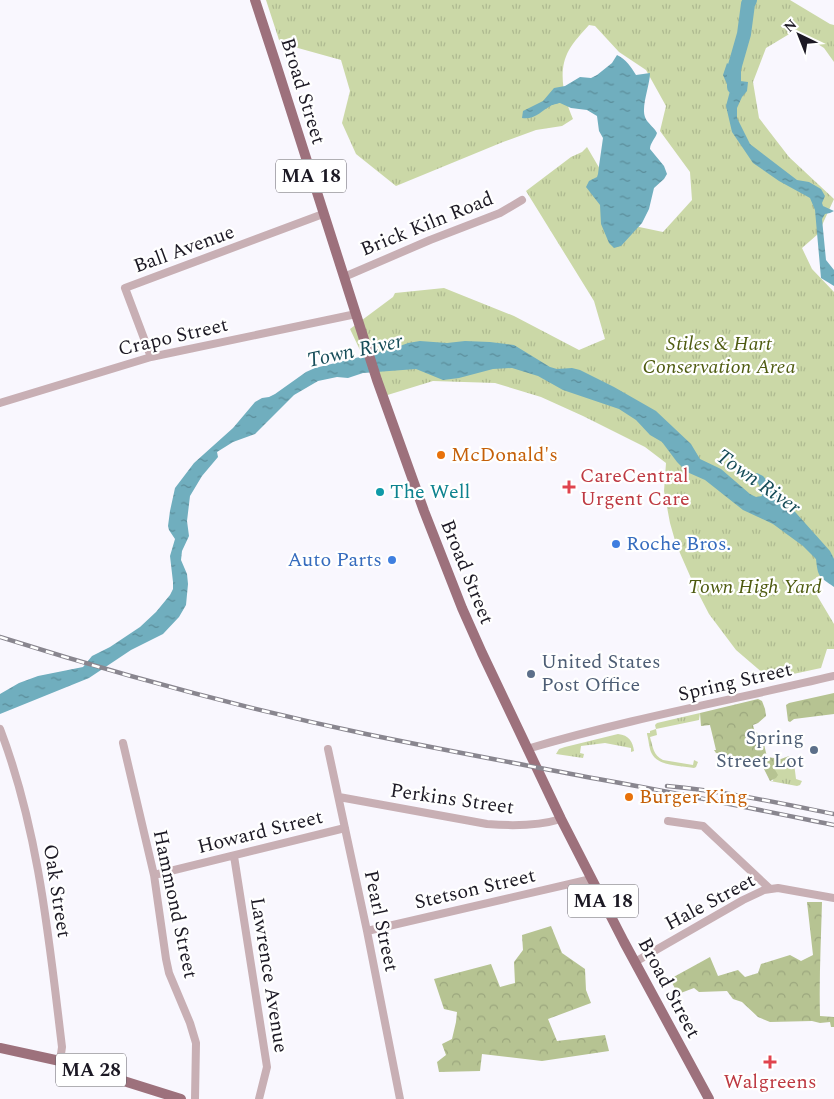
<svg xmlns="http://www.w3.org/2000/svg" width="834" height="1099" viewBox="0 0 834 1099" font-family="Spectral,serif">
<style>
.grass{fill:url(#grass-tufts)}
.forest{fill:url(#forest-crowns)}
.water{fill:url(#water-ripples)}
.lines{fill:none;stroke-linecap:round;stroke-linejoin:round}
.river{stroke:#70aebe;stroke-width:14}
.minor{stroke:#c8afb4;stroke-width:8}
.major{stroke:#9d717c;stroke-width:10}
.rail-casing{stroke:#89868f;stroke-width:4.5}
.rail{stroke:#fff;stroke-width:2.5;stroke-dasharray:8;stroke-linecap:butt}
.food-dot{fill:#e8710a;stroke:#fff;stroke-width:2}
.health-dot{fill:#e0444e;stroke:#fff;stroke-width:2}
.culture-dot{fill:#0f9aa8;stroke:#fff;stroke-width:2}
.shop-dot{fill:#3f7fe0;stroke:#fff;stroke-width:2}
.service-dot{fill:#5c6f8a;stroke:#fff;stroke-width:2}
.labels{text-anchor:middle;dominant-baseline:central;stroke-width:4.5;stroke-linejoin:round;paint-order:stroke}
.shield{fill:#fff;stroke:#605e66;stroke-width:1}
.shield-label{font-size:19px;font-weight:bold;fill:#1c1924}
.street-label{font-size:20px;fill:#1c1924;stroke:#fff}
.park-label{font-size:20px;font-style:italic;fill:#4e5b10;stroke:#fff}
.food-label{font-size:20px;fill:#c56008;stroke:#fff;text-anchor:start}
.health-label{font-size:20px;fill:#be3a42;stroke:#fff;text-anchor:start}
.culture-label{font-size:20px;fill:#0d838f;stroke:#fff;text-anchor:start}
.shop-label{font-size:20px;fill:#366cbe;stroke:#fff;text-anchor:start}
.service-label{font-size:20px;fill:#4e5e75;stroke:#fff;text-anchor:start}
.water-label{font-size:21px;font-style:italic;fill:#174d59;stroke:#fff}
</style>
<defs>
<pattern id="grass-tufts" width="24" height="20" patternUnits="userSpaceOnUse" patternTransform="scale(1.25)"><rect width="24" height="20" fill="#cbd8a7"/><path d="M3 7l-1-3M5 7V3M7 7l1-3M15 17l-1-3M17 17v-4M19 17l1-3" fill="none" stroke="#aeb990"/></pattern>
<pattern id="forest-crowns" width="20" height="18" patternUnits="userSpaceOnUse" patternTransform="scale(1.25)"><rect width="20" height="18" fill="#b6c392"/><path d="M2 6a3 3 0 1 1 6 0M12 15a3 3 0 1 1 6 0" fill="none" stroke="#9ca77e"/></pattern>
<pattern id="water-ripples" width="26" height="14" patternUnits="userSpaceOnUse" patternTransform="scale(1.25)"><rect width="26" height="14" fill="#70aebe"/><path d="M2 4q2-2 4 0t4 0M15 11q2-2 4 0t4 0" fill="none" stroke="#5b8d9a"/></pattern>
</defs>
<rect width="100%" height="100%" fill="#f9f7fe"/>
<!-- grass -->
<path class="grass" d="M 266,0 L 790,0 L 830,24 L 834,25 L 834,62 L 824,48 L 796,30 L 766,48 L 753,82 L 759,118 L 789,157 L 834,199 L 818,234 L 802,248 L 812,269 L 834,292 L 834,568 L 809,582 L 834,624 L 834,649 L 827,649 L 821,668 L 770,679 L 736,650 L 709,614 L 694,585 L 676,544 L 670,523 L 664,491 L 666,463 L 645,447 L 583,416 L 541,397 L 495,383 L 433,381 L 381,397 L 378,388 L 350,329 L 393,297 L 395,293 L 444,288 L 514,316 L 579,350 L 605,339 L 594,301 L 526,191 L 571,157 L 582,152 L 587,147 L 611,188 L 625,224 L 663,232 L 692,200 L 690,172 L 660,131 L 666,106 L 646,70 L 619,52 L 595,26 L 589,25 C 582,33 574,41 569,50 C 557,71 564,98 573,119 L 562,126 L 536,130 L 503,142 L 396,186 L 356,154 L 342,123 L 350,91 L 341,60 L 280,43 Z
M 700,713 L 699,720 L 656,729 L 657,735 L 650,737 C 653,747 653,755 663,760 L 693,765 L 694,760 L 698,762 L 696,767 L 694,768 C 682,766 658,766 652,754 C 649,749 649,741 647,734 L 647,733 L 650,733 L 650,731 L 656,729 L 655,725 L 657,723 Z
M 618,734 C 629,735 633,742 634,751 L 631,752 L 631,748 L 605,743 L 581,746 L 580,753 L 584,754 L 583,758 L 556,754 L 559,749 L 565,747 Z
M 789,762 L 792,764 L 794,763 L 796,779 L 802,781 L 800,785 L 797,786 L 770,781 L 773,781 L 775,766 L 780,764 L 787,765 Z"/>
<!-- forest -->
<path class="forest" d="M 834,693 L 834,714 L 794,719 L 790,722 L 788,721 L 786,705 L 789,703 Z
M 758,699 L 762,701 L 765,709 L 766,716 L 758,723 L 753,725 L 754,729 L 763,740 L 767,757 L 781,759 L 789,756 L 794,757 L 794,763 L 793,764 L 789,762 L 785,766 L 780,764 L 775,766 L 774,768 L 778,775 L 776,778 L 770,781 L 763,767 L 758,764 L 754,760 L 716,753 L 714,750 L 716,750 L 710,725 L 701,726 L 700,713 Z
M 807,902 L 822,902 C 821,940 819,978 820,1016 L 834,1017 L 834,1027 L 831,1027 L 830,1022 L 820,1023 L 812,1021 L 770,1022 L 758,1017 L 742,1002 L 733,999 L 727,991 L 699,992 L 694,988 L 678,994 L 670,979 L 710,957 L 718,976 L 738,970 L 745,977 L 758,973 L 761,964 L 790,955 L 801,961 L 813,955 Z
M 551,926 L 562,953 L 585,969 L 586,990 L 591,1003 L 548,1019 L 557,1041 L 605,1035 L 609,1051 L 542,1061 L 482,1054 L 480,1071 L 439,1072 L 437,1062 L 446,1055 L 442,1044 L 452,1039 L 456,1022 L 457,1012 L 444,1009 L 434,979 L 491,964 L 500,987 L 515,983 L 514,962 L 523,950 L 522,935 Z"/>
<!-- water -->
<path class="water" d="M 617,55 C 626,59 631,67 636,75 L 650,73 C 650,85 641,106 645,117 C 647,123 654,127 657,133 C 655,139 650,143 650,149 L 664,166 L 667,174 L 664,179 L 654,188 L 649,209 L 642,223 L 621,246 L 614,248 L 609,243 L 601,224 L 600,205 L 586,187 L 589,181 L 597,177 L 598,174 L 599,166 L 603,138 L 599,131 L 597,116 L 587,110 L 571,108 L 560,103 C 559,103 553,105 552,105 C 541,111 535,120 522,118 L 523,111 L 543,101 L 554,88 L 565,86 L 580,77 L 591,78 L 597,75 L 612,63 Z
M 727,63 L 734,69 L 740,81 L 748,82 L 747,91 L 742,97 L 737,108 L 737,118 L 750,144 L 797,180 L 809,182 L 821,189 L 825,196 L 822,203 L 823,206 L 834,211 L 830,213 L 825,214 L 822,219 L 826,260 L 834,270 L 834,286 L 821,278 L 815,210 L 810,198 L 779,181 L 753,163 L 732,132 L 726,106 L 730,91 L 723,75 Z
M 420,341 L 447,343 L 465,341 L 490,342 L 514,345 L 550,367 L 557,369 L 572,368 L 580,370 L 614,387 L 656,411 L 691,444 L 700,459 L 721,469 L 750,494 L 756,497 L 762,496 L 760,487 L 754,475 L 757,473 L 763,476 L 830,551 L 834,559 L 834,587 C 819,576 818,578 816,559 L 803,546 L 773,524 L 743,510 L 705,480 L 687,472 L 677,462 L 662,442 L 650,435 L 636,420 L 619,409 L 563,390 L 538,376 L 512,368 L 493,369 L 459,378 L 443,380 L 416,369 L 363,373 L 348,378 L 337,377 L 318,381 L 294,395 L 255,434 L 233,442 L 217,452 L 218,457 L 202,476 L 190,496 L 187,521 L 189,536 L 182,551 L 181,560 L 187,574 L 188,584 L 186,605 L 179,617 L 163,634 L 131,650 L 89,678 L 0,714 L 0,694 L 19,683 L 38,676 L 83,667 L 92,656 L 110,647 L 140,627 L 156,612 L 170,595 L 173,589 L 173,582 L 170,556 L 175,539 L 169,530 L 168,526 L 170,511 L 175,488 L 194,463 L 233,428 L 255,402 L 262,398 L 269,397 L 275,394 L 306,372 L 315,368 L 392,349 L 408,343 Z"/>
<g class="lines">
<!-- river -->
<path class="river" d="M 734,87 L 734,69 L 744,34 L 748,4 L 750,0"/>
<!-- minor -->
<path class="minor" d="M 344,277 L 430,240 L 500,213 L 522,200
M 151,357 L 125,288 L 323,214
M 0,403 L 151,357 L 356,314
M 0,729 C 39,831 49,940 62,1047 L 60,1061
M 123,743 L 154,875 L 166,959 L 169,973 L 190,1023 L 196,1043 L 195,1099
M 328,749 L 367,931 L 400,1099
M 527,749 C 628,719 732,700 834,676
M 339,797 L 487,824 C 511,826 538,826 561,819
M 668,821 L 703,826 L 770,889
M 234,856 L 267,1067 L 259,1099
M 154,875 L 345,828
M 367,931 L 591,879
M 635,962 L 743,900 L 764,890 L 778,888 L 834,898"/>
<!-- major -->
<path class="major" d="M 255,0 L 276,64 L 377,380 L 424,511 L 462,608 L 482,653 L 561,819 L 624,942 L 709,1099
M 0,1048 L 60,1061 L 181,1099"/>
<!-- rail casing -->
<g class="rail-casing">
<path id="rail" d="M 0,637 C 120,675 242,708 366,734 C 443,750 520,764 598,779 C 677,793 755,809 834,825
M 667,786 C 723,791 779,803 834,814"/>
</g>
<!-- rail -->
<use href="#rail" class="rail"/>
</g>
<!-- markers -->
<g class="food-dot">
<circle cx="441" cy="455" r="5"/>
<circle cx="629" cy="797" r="5"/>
</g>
<g class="health-dot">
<path d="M566.5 479.5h5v5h5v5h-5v5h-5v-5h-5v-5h5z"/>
<path d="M767.5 1054.5h5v5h5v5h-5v5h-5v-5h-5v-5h5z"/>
</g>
<circle class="culture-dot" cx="380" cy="492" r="5"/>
<g class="shop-dot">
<circle cx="616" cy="544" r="5"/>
<circle cx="392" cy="560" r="5"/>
</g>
<g class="service-dot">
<circle cx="531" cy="674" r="5"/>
<circle cx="814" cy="750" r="5"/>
</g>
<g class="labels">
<!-- shield labels -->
<g class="shield">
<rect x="276" y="159.5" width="70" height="33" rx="4"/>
<rect x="568" y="884.5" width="70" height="33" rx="4"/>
<rect x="56" y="1053.5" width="70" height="33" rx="4"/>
</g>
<g class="shield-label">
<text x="311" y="176">MA 18</text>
<text x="603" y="901">MA 18</text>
<text x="91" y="1070">MA 28</text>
</g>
<!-- street labels -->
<g class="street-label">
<text transform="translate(303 91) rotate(73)">Broad Street</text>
<text transform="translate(427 224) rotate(-22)">Brick Kiln Road</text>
<text transform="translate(184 249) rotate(-20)">Ball Avenue</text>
<text transform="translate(173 337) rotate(-13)">Crapo Street</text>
<text transform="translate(467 572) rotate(68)">Broad Street</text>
<text transform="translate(735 682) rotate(-13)">Spring Street</text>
<text transform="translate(452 799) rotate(8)">Perkins Street</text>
<text transform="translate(260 832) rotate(-14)">Howard Street</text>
<text transform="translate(475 889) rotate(-13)">Stetson Street</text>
<text transform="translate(57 891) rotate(81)">Oak Street</text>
<text transform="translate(710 902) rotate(-28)">Hale Street</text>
<text transform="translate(175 904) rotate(78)">Hammond Street</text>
<text transform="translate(381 921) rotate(78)">Pearl Street</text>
<text transform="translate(269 975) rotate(81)">Lawrence Avenue</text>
<text transform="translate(669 988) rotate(62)">Broad Street</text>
</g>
<!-- park labels -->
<g class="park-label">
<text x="719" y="344">Stiles &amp; Hart<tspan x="719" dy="23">Conservation Area</tspan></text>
<text x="755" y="587">Town High Yard</text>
</g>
<!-- food labels -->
<g class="food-label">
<text x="451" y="455">McDonald's</text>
<text x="639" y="797">Burger King</text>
</g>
<!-- health labels -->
<g class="health-label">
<text x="580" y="476">CareCentral<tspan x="580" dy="23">Urgent Care</tspan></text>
<text x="770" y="1082" text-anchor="middle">Walgreens</text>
</g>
<!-- culture labels -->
<g class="culture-label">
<text x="390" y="492">The Well</text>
</g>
<!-- shop labels -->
<g class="shop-label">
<text x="626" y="544">Roche Bros.</text>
<text x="382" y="560" text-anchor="end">Auto Parts</text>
</g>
<!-- service labels -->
<g class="service-label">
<text x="541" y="662">United States<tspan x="541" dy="23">Post Office</tspan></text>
<text x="804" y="738" text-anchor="end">Spring<tspan x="804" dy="23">Street Lot</tspan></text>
</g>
<!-- water labels -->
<g class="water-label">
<text transform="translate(355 351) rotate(-12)">Town River</text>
<text transform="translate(758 482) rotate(35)">Town River</text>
</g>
</g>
<!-- north arrow -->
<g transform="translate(799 35) rotate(317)" stroke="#ffffff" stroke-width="4" paint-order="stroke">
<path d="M0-4L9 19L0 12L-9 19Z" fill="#1c1924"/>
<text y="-8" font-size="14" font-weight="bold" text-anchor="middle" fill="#1c1924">N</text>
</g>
</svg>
